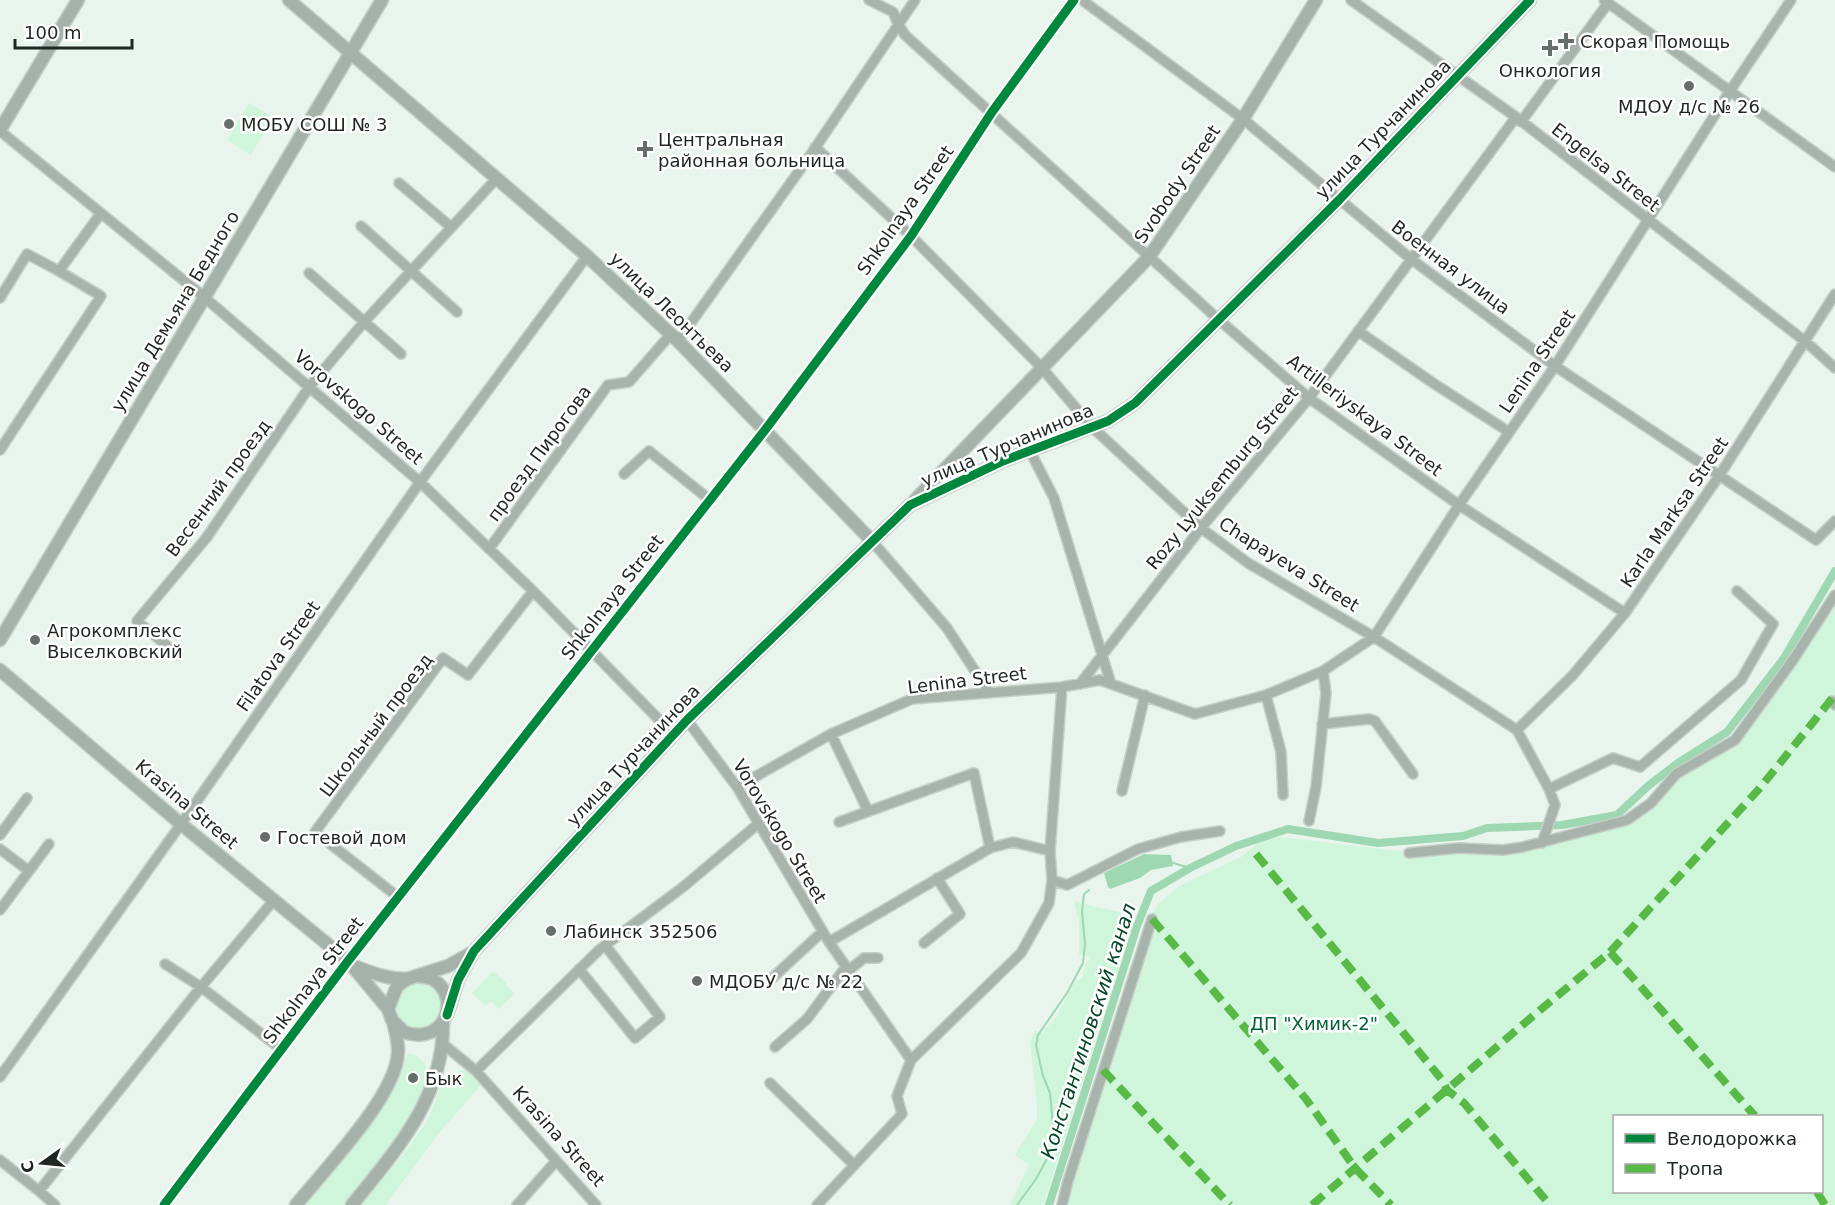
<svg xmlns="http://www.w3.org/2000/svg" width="1835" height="1205" viewBox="0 0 1835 1205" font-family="'DejaVu Sans',sans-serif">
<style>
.green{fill:#cff5db;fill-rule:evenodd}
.water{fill:#9dd8b2}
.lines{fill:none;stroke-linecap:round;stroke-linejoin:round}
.stream{stroke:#9dd8b2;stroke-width:2}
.canal{stroke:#9dd8b2;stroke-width:8}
.street-casing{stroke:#c5cfc8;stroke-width:12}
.secondary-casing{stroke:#c5cfc8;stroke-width:15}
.street{stroke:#a8b3ab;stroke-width:9}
.secondary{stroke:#a4b2a9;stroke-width:12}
.quiet{stroke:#58b947;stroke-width:8;stroke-dasharray:15 8;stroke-linecap:butt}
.cycleway-casing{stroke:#fff;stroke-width:13}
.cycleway{stroke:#00873e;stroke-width:9}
.poi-dot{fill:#656f68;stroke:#fff;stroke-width:2}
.labels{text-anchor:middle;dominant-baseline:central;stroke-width:5;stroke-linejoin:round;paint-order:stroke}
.poi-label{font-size:18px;fill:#1e2721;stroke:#fff;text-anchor:start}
.street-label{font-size:18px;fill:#1e2721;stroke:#fff}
.park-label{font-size:18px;fill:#026538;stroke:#fff}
.water-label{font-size:20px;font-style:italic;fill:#044525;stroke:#fff}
</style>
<rect width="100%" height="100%" fill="#e9f5ec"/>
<!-- green -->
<path class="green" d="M 249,103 L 273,117 L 251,155 L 227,140 Z
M 1835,592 L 1835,1205 L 1061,1205 L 1151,916 L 1158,904 L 1181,885 L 1241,857 L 1257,844 L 1279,837 L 1409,852 L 1502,848 L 1627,819 L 1649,802 L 1676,773 L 1735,739 ZM 1614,1116 L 1822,1116 L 1822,1192 L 1614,1192 Z
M 1074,901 L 1091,906 L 1120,912 L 1119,971 L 1108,993 L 1103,1016 L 1082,1084 L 1073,1098 L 1072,1115 L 1043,1205 L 1010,1205 L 1029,1165 L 1015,1155 L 1037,1119 L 1037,1103 L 1030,1043 L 1035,1030 L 1041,1034 L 1057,1016 L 1073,985 L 1082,977 L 1086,965 L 1090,957 L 1079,954 L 1079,922 Z
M 493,971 L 506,983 L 506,985 L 514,994 L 499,1009 L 491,1001 L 486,1006 L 472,993 Z
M396 1005a23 23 0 1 1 46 0a23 23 0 1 1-46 0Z
M 408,1053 C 469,1066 361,1184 344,1205 L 304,1205 C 341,1160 392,1110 408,1053 Z
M 462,1070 L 471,1073 L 482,1084 L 438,1134 L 386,1205 L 361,1205 L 402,1156 L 428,1120 L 441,1086 L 450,1075 Z"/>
<!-- water -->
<path class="water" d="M 1144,854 L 1171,855 L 1173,866 L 1151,870 L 1140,878 L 1110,889 L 1108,887 L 1104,873 Z"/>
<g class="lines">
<!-- stream -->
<path class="stream" d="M 1170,862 L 1190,868
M 1017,1205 L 1036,1179 L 1050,1153 L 1054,1139 L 1050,1093 L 1043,1076 L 1036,1045 L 1038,1035 L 1067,993 L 1083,963 L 1085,944 L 1082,912 L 1084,894 L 1089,890"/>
<!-- canal -->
<path class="canal" d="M 1049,1205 L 1137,926 L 1151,891 L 1190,868 L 1236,846 L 1288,829 L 1378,843 L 1463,836 L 1487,828 L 1562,825 L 1617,815 L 1648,786 L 1678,763 L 1727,732 L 1784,658 L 1835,571"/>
<!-- street casing -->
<g class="street-casing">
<path id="street" d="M 869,0 L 893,12 L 898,24 L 905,35 L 1218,319 L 1309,398 L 1459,505 L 1625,613
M 1082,0 L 1243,119 L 1411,259 L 1555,366 L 1816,540 L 1835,521
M 1351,0 L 1516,117 L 1806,342 L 1835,368
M 1604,0 L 1835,167
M 1521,122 L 1608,3
M 0,131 L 204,297 L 420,482 L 533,591 L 673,734
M 815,147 L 911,236 L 1041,367 L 1092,427 L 1201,528 L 1248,563 L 1374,637 L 1517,730 L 1549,789 L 1555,805 L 1542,843
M 399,183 L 451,227
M 361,226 L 457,312
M 309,273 L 401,354
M 0,298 L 27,254 L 59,271
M 1358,331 L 1433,383 L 1509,432
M 678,341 L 809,157 L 915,0
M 0,450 L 101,296 L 59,271 L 101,213
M 1030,451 L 1054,498 L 1111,684
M 624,474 L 649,451 L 710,500
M 871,540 L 947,628 L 988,691
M 489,549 L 608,385 L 629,382 L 671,334
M 178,655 L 137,621 L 207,537 L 310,386 L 364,322 L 497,178
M 1080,684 L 1201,528 L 1309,398 L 1516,117
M 1266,695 L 1281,752 L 1283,795
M 1832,701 L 1835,705
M 687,720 L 737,787 L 829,942 L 911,1060
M 1322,724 L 1369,719 L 1375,721 L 1413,774
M 1517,730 L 1573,675 L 1625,613 L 1719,476 L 1835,294
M 831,734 L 868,811
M 737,787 L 831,734 L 912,699 L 1062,687 L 1100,680 L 1195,714 L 1266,695 L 1323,671 L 1374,637 L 1459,505 L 1555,366 L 1730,91 L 1791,0
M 1549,789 L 1613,758 L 1640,767 L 1741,680 L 1773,624 L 1737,591
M 1122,791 L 1145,695
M 1309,821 L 1316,787 L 1326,693 L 1323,671
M 839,822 L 974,773 L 990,848
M 0,835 L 27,798
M 0,849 L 29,871
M 1409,853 L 1459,848 L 1503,850 L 1523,847 L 1627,820 L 1651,803 L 1676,774 L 1735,740 L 1793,660 L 1835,595
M 1052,880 L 1050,851 L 1062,687
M 398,897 L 315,832 L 443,658 L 468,675 L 533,591
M 0,910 L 49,844
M 829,942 L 990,848 L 1013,842 L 1050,851
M 924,943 L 960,914 L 937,878
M 165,964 L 201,987 L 281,1049
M 579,969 L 635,1038 L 660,1017 L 605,945
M 848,971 L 864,958 L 878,958
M 768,982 L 822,932
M 443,1044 L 476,1071 L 596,1205
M 775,1047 L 807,1019 L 845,968
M 476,1071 L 599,950 L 683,887 L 758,824
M 0,1077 L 181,824 L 420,482 L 587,256
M 770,1083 L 853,1164
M 0,1160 L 39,1191 L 201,987 L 274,900
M 39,1191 L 55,1205
M 164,1205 L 348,961 L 765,430 L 911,236 L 992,112 L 1074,0
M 517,1205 L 556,1161
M 817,1205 L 902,1114 L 897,1096 L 911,1060 L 1021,953 L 1049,903 L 1052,880 L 1067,885 L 1138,849 L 1181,837 L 1220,831
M 1062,1205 L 1068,1181 L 1152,919"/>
</g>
<!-- secondary casing -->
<g class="secondary-casing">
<path id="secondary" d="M 289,0 L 587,256 L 678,341 L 871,540
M 0,130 L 78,0
M 915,500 L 1149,257 L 1243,119 L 1316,0
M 0,640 L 382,0
M 0,670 L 181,824 L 348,961 L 388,1009
M 354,966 C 372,973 387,979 407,979
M 418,976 C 422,977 428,977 432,979 C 462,995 446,1047 404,1032 L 392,1020 L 388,1009 L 397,986 L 407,979 L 448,966 L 473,952
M 447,1015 L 458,980 L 474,951 L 687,720 L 910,505 L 1003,461 L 1108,421 L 1135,403 L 1339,200 L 1530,0
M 296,1205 C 324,1170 396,1096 398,1053 C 399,1043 395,1031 393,1021
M 352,1205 C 396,1150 444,1098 443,1023"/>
</g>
<!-- street -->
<use href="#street" class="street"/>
<!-- secondary -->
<use href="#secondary" class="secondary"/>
<!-- quiet -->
<path class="quiet" d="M 1256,854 L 1443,1081 L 1447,1090 L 1464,1103 L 1550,1205
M 1152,919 L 1306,1099 L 1355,1168 L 1391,1205
M 1610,952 L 1755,1116
M 1103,1070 L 1230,1205
M 1817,1192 L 1825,1205
M 1312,1205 L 1533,1016 L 1610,952 L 1759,789 L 1835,695"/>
<!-- cycleway casing -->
<g class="cycleway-casing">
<path id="cycleway" d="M 447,1015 L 458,980 L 474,951 L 687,720 L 910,505 L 1003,461 L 1108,421 L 1135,403 L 1339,200 L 1530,0
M 164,1205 L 348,961 L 765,430 L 911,236 L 992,112 L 1074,0"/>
</g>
<!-- cycleway -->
<use href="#cycleway" class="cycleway"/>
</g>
<!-- markers -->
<g class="poi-dot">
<path d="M1563 32h6v6h6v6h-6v6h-6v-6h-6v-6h6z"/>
<path d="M1547 39h6v6h6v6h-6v6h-6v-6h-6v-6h6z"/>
<circle cx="1689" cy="86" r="6"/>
<circle cx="229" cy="124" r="6"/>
<path d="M642 140h6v6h6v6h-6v6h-6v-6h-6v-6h6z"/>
<circle cx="35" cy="640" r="6"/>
<circle cx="265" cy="837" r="6"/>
<circle cx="551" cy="931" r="6"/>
<circle cx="697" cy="981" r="6"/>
<circle cx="413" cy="1078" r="6"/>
</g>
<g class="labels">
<!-- poi labels -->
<g class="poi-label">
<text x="1580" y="41">Скорая Помощь</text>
<text x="1550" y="70" text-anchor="middle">Онкология</text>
<text x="1689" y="106" text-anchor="middle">МДОУ д/с № 26</text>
<text x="241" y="124">МОБУ СОШ № 3</text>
<text x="658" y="139">Центральная<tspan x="658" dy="21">районная больница</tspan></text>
<text x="47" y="630">Агрокомплекс<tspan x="47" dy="21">Выселковский</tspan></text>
<text x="277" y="837">Гостевой дом</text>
<text x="563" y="931">Лабинск 352506</text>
<text x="709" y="981">МДОБУ д/с № 22</text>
<text x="425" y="1078">Бык</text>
</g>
<!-- street labels -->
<g class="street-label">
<text transform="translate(1383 129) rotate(-46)">улица Турчанинова</text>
<text transform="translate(1606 167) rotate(38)">Engelsa Street</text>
<text transform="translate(1177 184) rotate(-56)">Svobody Street</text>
<text transform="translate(905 210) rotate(-55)">Shkolnaya Street</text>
<text transform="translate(1451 267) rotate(37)">Военная улица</text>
<text transform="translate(175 311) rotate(-59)">улица Демьяна Бедного</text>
<text transform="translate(672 312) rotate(44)">улица Леонтьева</text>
<text transform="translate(1537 361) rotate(-56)">Lenina Street</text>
<text transform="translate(359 407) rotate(41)">Vorovskogo Street</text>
<text transform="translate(1365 415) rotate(37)">Artilleriyskaya Street</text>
<text transform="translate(1007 445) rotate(-23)">улица Турчанинова</text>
<text transform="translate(539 453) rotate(-54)">проезд Пирогова</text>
<text transform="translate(1222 478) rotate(-51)">Rozy Lyuksemburg Street</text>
<text transform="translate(218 488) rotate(-54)">Весенний проезд</text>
<text transform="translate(1674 512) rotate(-56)">Karla Marksa Street</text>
<text transform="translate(1289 564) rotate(32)">Chapayeva Street</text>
<text transform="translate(612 597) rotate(-52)">Shkolnaya Street</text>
<text transform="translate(278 656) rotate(-55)">Filatova Street</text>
<text transform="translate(967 680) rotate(-7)">Lenina Street</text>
<text transform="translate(376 725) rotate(-53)">Школьный проезд</text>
<text transform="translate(633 755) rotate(-47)">улица Турчанинова</text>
<text transform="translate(187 804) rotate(40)">Krasina Street</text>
<text transform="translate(780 831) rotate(59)">Vorovskogo Street</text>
<text transform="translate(313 980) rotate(-53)">Shkolnaya Street</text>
<text transform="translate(559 1136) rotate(48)">Krasina Street</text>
</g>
<!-- park labels -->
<g class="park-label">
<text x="1314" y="1023">ДП "Химик-2"</text>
</g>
<!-- water labels -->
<g class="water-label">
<text transform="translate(1088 1031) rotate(-72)">Константиновский канал</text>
</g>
</g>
<!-- legend -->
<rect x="1613" y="1115" width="210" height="78" fill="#ffffff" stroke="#a5a9a6" stroke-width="1.5"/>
<rect x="1625" y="1134" width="30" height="9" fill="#00873e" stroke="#a5a9a6" stroke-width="1.5"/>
<text x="1667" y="1145" font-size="18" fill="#1e2721">Велодорожка</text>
<rect x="1625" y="1164" width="30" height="9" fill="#58b947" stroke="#a5a9a6" stroke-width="1.5"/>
<text x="1667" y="1175" font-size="18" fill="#1e2721">Тропа</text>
<!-- north arrow -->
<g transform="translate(42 1163) rotate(255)" stroke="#ffffff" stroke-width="4.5" paint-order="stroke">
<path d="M0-4.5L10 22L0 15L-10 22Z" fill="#1e2721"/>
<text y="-9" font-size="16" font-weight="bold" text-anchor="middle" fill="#1e2721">С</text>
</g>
<!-- scale -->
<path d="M15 39v9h117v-9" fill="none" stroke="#1e2721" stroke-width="3"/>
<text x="24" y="39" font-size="18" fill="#1e2721" stroke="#ffffff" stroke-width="4.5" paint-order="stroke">100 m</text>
</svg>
